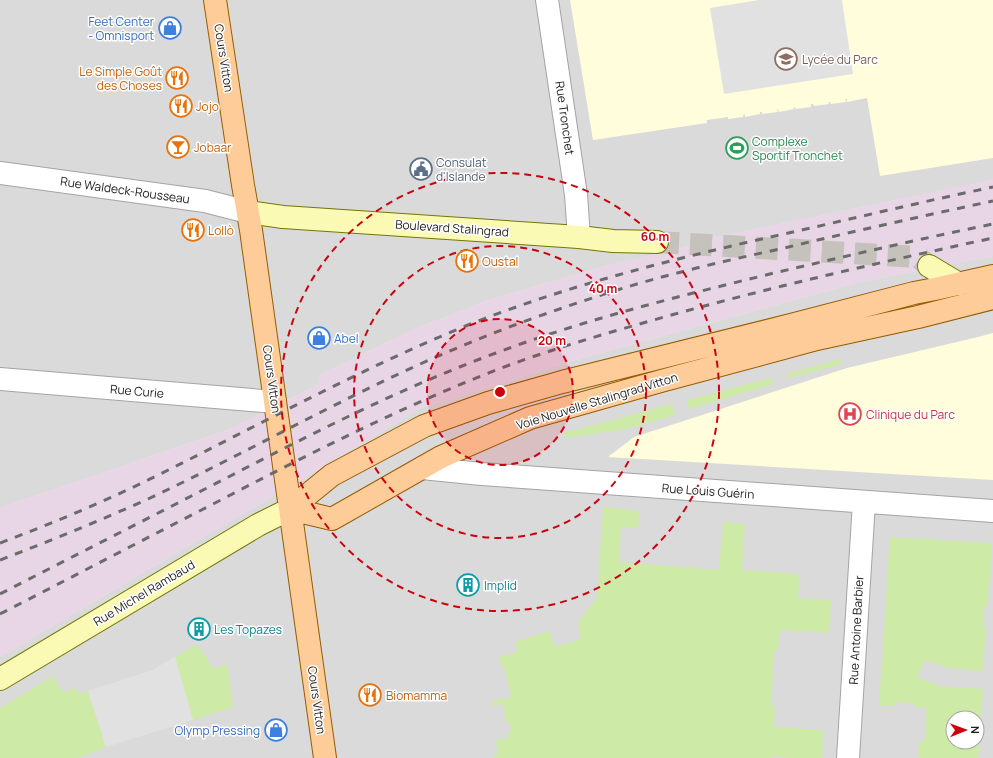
<svg xmlns="http://www.w3.org/2000/svg" width="993" height="758" viewBox="0 0 993 758" font-family="Manrope,sans-serif">
<style>
.residential{fill:#dbdada;fill-rule:evenodd}
.industrial{fill:#e8d5e6}
.education{fill:#fffddc}
.grass{fill:#cdeba7;fill-rule:evenodd}
.parking{fill:#e1e1e1}
.lines{fill:none;stroke-linecap:round;stroke-linejoin:round}
.secondary-tunnel{stroke:#c5c1bb;stroke-width:22;stroke-dasharray:22 11;stroke-linecap:butt}
.minor-casing{stroke:#a4a4a4;stroke-width:24}
.secondary-casing{stroke:#717702;stroke-width:24}
.primary-casing{stroke:#975b00;stroke-width:24}
.minor{stroke:#fff;stroke-width:22}
.secondary{stroke:#fbfab5;stroke-width:22}
.primary{stroke:#fecc99;stroke-width:22}
.rail{stroke:#6b6b6b;stroke-width:3;stroke-dasharray:8 8;stroke-linecap:butt}
.ring{fill:none;stroke:#cb000d;stroke-width:2;stroke-dasharray:7 5}
.labels{text-anchor:middle;dominant-baseline:central;stroke-width:3;stroke-linejoin:round;paint-order:stroke}
.shop-label{font-size:12px;fill:#366cbe;stroke:#fff;text-anchor:end}
.street-label{font-size:12px;fill:#1d1d1d;stroke:#fff}
.education-label{font-size:12px;fill:#785e54;stroke:#fff;text-anchor:start}
.food-label{font-size:12px;fill:#c56008;stroke:#fff;text-anchor:start}
.leisure-label{font-size:12px;fill:#27864d;stroke:#fff;text-anchor:start}
.service-label{font-size:12px;fill:#4e5e75;stroke:#fff;text-anchor:start}
.health-label{font-size:12px;fill:#be3a42;stroke:#fff;text-anchor:start}
.culture-label{font-size:12px;fill:#0d838f;stroke:#fff;text-anchor:start}
.centre{fill:#cb000d;stroke:#fff;stroke-width:2}
.ring-label{font-size:12px;text-anchor:middle;font-weight:bold;fill:#cb000d;stroke:#fff;stroke-width:3;stroke-linejoin:round;paint-order:stroke}
</style>
<rect width="100%" height="100%" fill="#efeae3"/>
<!-- residential -->
<path class="residential" d="M 0,0 L 993,0 L 993,180 L 708,239 L 679,249 L 609,265 L 489,300 L 415,329 L 318,376 L 318,385 L 228,430 L 0,508 Z
M 993,256 L 993,758 L 0,758 L 0,657 L 246,512 L 421,408 L 575,360 L 856,283 ZM 953,718 L 977,718 L 977,742 L 953,742 Z"/>
<!-- industrial -->
<path class="industrial" d="M 993,180 L 993,256 L 856,283 L 575,360 L 421,408 L 246,512 L 0,657 L 0,508 L 228,430 L 318,385 L 318,376 L 415,329 L 489,300 L 609,265 L 679,249 L 708,239 Z"/>
<!-- education -->
<path class="education" d="M 570,0 L 993,0 L 993,158 L 880,176 L 867,98 L 847,102 L 847,99 L 845,99 L 846,102 L 831,104 L 830,102 L 828,102 L 829,104 L 814,106 L 813,104 L 811,104 L 811,107 L 796,109 L 795,107 L 794,107 L 794,109 L 779,112 L 778,109 L 777,110 L 778,112 L 762,114 L 762,112 L 760,112 L 760,114 L 745,117 L 745,114 L 743,115 L 743,117 L 728,119 L 728,117 L 707,120 L 707,123 L 593,140 Z
M 993,333 L 993,480 L 608,457 L 634,437 L 847,368 L 978,337 Z"/>
<!-- grass -->
<path class="grass" d="M 840,359 L 842,364 L 788,378 L 787,374 Z
M 771,378 L 773,384 L 689,409 L 687,400 Z
M 672,404 L 675,415 L 626,429 L 565,438 L 564,433 Z
M 603,507 L 639,511 L 638,528 L 621,527 L 619,562 L 719,570 L 723,522 L 745,524 L 742,570 L 799,574 L 798,598 L 831,600 L 829,633 L 780,630 L 778,650 L 774,651 L 771,705 L 775,706 L 774,727 L 823,730 L 822,758 L 789,758 L 772,756 L 772,758 L 494,758 L 493,755 L 498,754 L 496,740 L 508,738 L 508,732 L 511,731 L 510,722 L 506,723 L 503,704 L 491,706 L 490,702 L 511,697 L 504,666 L 501,666 L 499,657 L 517,652 L 515,642 L 549,631 L 555,647 L 581,639 L 578,622 L 597,598 Z
M 890,537 L 992,543 L 988,602 L 984,609 L 983,623 L 986,631 L 983,671 L 948,668 L 925,660 L 917,677 L 940,686 L 983,689 L 978,758 L 924,758 L 918,757 L 919,741 L 925,741 L 926,708 L 914,707 L 914,703 L 896,702 L 895,706 L 879,706 ZM 953,718 L 977,718 L 977,742 L 953,742 Z
M 197,644 L 202,653 L 204,653 L 213,669 L 227,664 L 233,707 L 193,720 L 175,657 Z
M 53,676 L 63,693 L 76,687 L 78,694 L 88,691 L 106,747 L 78,758 L 0,758 L 0,708 Z"/>
<!-- parking -->
<path class="parking" d="M 759,0 L 842,0 L 853,74 L 724,94 L 710,8 Z
M 175,657 L 193,720 L 106,747 L 88,691 L 152,670 Z"/>
<g class="lines">
<!-- secondary-tunnel -->
<path class="secondary-tunnel" d="M 657,242 L 918,257 L 929,266"/>
<!-- minor casing -->
<g class="minor-casing">
<path id="minor" d="M 547,0 L 576,195 L 579,237
M 0,173 L 205,201 L 248,212
M 0,379 L 275,402
M 422,468 L 482,474 L 993,511
M 848,758 L 864,502"/>
</g>
<!-- secondary casing -->
<g class="secondary-casing">
<path id="secondary" d="M 248,212 L 283,217 L 579,237 L 613,241 L 657,242
M 929,266 L 959,284
M 0,679 L 258,525 L 290,509"/>
</g>
<!-- primary casing -->
<g class="primary-casing">
<path id="primary" d="M 215,0 L 243,185 L 251,230 L 325,758
M 290,509 L 332,475 L 424,426 L 488,403 L 562,382 L 791,325 L 914,293 L 935,289 L 993,276
M 290,509 L 332,519 L 441,457 L 530,418 L 661,381 L 817,339 L 918,317 L 993,298"/>
</g>
<!-- minor -->
<use href="#minor" class="minor"/>
<!-- secondary -->
<use href="#secondary" class="secondary"/>
<!-- primary -->
<use href="#primary" class="primary"/>
<!-- rail -->
<path class="rail" d="M 0,543 C 48,525 96,505 142,483 C 252,429 359,369 473,323 C 580,281 694,254 806,229 C 868,215 930,200 993,187
M 0,560 C 50,541 99,521 148,499 C 257,448 362,386 474,341 C 520,322 567,306 614,291 C 668,274 724,261 780,249 C 851,232 922,216 993,201
M 0,594 C 68,559 137,524 205,489 C 300,440 395,390 496,353 C 586,319 680,296 774,273 C 847,256 919,239 993,224
M 0,614 C 72,577 143,540 215,503 C 307,455 399,408 496,370 C 554,348 614,331 675,314 C 780,285 886,261 993,238"/>
</g>
<!-- distance rings -->
<circle cx="500" cy="392" r="73" fill="#cb000d" fill-opacity=".12"/>
<g class="ring">
<circle cx="500" cy="392" r="73"/>
<circle cx="500" cy="392" r="146"/>
<circle cx="500" cy="392" r="219"/>
</g>
<!-- icons -->
<defs>
<g id="shop-ring" transform="scale(1.15)"><circle r="9.5" fill="#fff" stroke="#3f7fe0" stroke-width="1.5"/><path d="M-5-2.5h2.3a2.7 3.5 0 0 1 5.4 0H5L5.5 6h-11ZM-1.5-2.5h3a1.5 2.3 0 0 0-3 0Z" fill="#3f7fe0"/></g>
<g id="school-ring" transform="scale(1.15)"><circle r="9.5" fill="#fff" stroke="#8d6e63" stroke-width="1.5"/><path d="M0-5L7-2L0 1L-7-2ZM-4 1L0 2.5L4 1V4Q0 6-4 4Z" fill="#8d6e63"/></g>
<g id="restaurant-ring" transform="scale(1.15)"><circle r="9.5" fill="#fff" stroke="#e8710a" stroke-width="1.5"/><path d="M-5-6h1v4h1v-4h1v4h1v-4h1v5L-1.5 .5V6h-2V.5L-5-1ZM5-6V6H3V1.5H1.5Q1.5-4 5-6Z" fill="#e8710a"/></g>
<g id="bar-ring" transform="scale(1.15)"><circle r="9.5" fill="#fff" stroke="#e8710a" stroke-width="1.5"/><path d="M-6-5H6L.8 .8V4.5H3.5V6h-7V4.5H-.8V.8Z" fill="#e8710a"/></g>
<g id="stadium-ring" transform="scale(1.15)"><circle r="9.5" fill="#fff" stroke="#2e9e5b" stroke-width="1.5"/><path d="M0-5a6.5 5 0 1 0 0 10a6.5 5 0 1 0 0-10ZM-3.5-1.8h7v3.6h-7Z" fill="#2e9e5b"/></g>
<g id="civic-ring" transform="scale(1.15)"><circle r="9.5" fill="#fff" stroke="#5c6f8a" stroke-width="1.5"/><path d="M-.6-6.5H3V-4.5H.6V-3L4-1V1h2V6H-6V1h2V-1L-.6-3ZM-1.2 2.5V6h2.4V2.5Z" fill="#5c6f8a"/></g>
<g id="hospital-ring" transform="scale(1.15)"><circle r="9.5" fill="#fff" stroke="#e0444e" stroke-width="1.5"/><path d="M-5-5h3v3.5h4V-5h3V5h-3V1.5h-4V5h-3Z" fill="#e0444e"/></g>
<g id="building-ring" transform="scale(1.15)"><circle r="9.5" fill="#fff" stroke="#0f9aa8" stroke-width="1.5"/><path d="M-4-6H4V6H1V3H-1V6H-4ZM-2.5-4.3h1.7v1.8h-1.7ZM.8-4.3h1.7v1.8H.8ZM-2.5-1h1.7V.8h-1.7ZM.8-1h1.7V.8H.8Z" fill="#0f9aa8"/></g>
</defs>
<g fill-rule="evenodd">
<use href="#shop-ring" x="170" y="28"/>
<use href="#school-ring" x="786" y="59"/>
<use href="#restaurant-ring" x="177" y="78"/>
<use href="#restaurant-ring" x="181" y="106"/>
<use href="#bar-ring" x="178" y="147"/>
<use href="#stadium-ring" x="737" y="148"/>
<use href="#civic-ring" x="421" y="169"/>
<use href="#restaurant-ring" x="193" y="230"/>
<use href="#restaurant-ring" x="467" y="261"/>
<use href="#shop-ring" x="319" y="338"/>
<use href="#hospital-ring" x="850" y="414"/>
<use href="#building-ring" x="468" y="585"/>
<use href="#building-ring" x="199" y="629"/>
<use href="#restaurant-ring" x="370" y="695"/>
<use href="#shop-ring" x="276" y="730"/>
</g>
<g class="labels">
<!-- shop labels -->
<g class="shop-label">
<text x="154" y="21">Feet Center<tspan x="154" dy="14">- Omnisport</tspan></text>
<text x="334" y="338" text-anchor="start">Abel</text>
<text x="260" y="730">Olymp Pressing</text>
</g>
<!-- street labels -->
<g class="street-label">
<text transform="translate(224 58) rotate(81)">Cours Vitton</text>
<text transform="translate(565 118) rotate(82)">Rue Tronchet</text>
<text transform="translate(125 190) rotate(8)">Rue Waldeck-Rousseau</text>
<text transform="translate(452 228) rotate(4)">Boulevard Stalingrad</text>
<text transform="translate(272 379) rotate(82)">Cours Vitton</text>
<text transform="translate(137 391) rotate(5)">Rue Curie</text>
<text transform="translate(597 401) rotate(-17)">Voie Nouvelle Stalingrad Vitton</text>
<text transform="translate(708 491) rotate(4)">Rue Louis Guérin</text>
<text transform="translate(144 593) rotate(-31)">Rue Michel Rambaud</text>
<text transform="translate(856 630) rotate(-87)">Rue Antoine Barbier</text>
<text transform="translate(317 700) rotate(82)">Cours Vitton</text>
</g>
<!-- education labels -->
<g class="education-label">
<text x="802" y="59">Lycée du Parc</text>
</g>
<!-- food labels -->
<g class="food-label">
<text x="162" y="71" text-anchor="end">Le Simple Goût<tspan x="162" dy="14">des Choses</tspan></text>
<text x="196" y="106">Jojo</text>
<text x="194" y="147">Jobaar</text>
<text x="208" y="230">Lollò</text>
<text x="482" y="261">Oustal</text>
<text x="386" y="695">Biomamma</text>
</g>
<!-- leisure labels -->
<g class="leisure-label">
<text x="752" y="141">Complexe<tspan x="752" dy="14">Sportif Tronchet</tspan></text>
</g>
<!-- service labels -->
<g class="service-label">
<text x="436" y="162">Consulat<tspan x="436" dy="14">d'Islande</tspan></text>
</g>
<!-- health labels -->
<g class="health-label">
<text x="866" y="414">Clinique du Parc</text>
</g>
<!-- culture labels -->
<g class="culture-label">
<text x="484" y="585">Implid</text>
<text x="214" y="629">Les Topazes</text>
</g>
</g>
<circle cx="500" cy="392" r="6" class="centre"/>
<g class="ring-label">
<text x="655" y="241">60 m</text>
<text x="603" y="293">40 m</text>
<text x="552" y="345">20 m</text>
</g>
<!-- north arrow -->
<g transform="translate(965 730) rotate(89)"><circle r="19" fill="#ffffff" stroke="#a5a5a5"/>
<path d="M0-3L7 15L0 10L-7 15Z" fill="#cb000d"/>
<text y="-6" font-size="11" font-weight="bold" text-anchor="middle" fill="#1d1d1d">N</text>
</g>
</svg>
